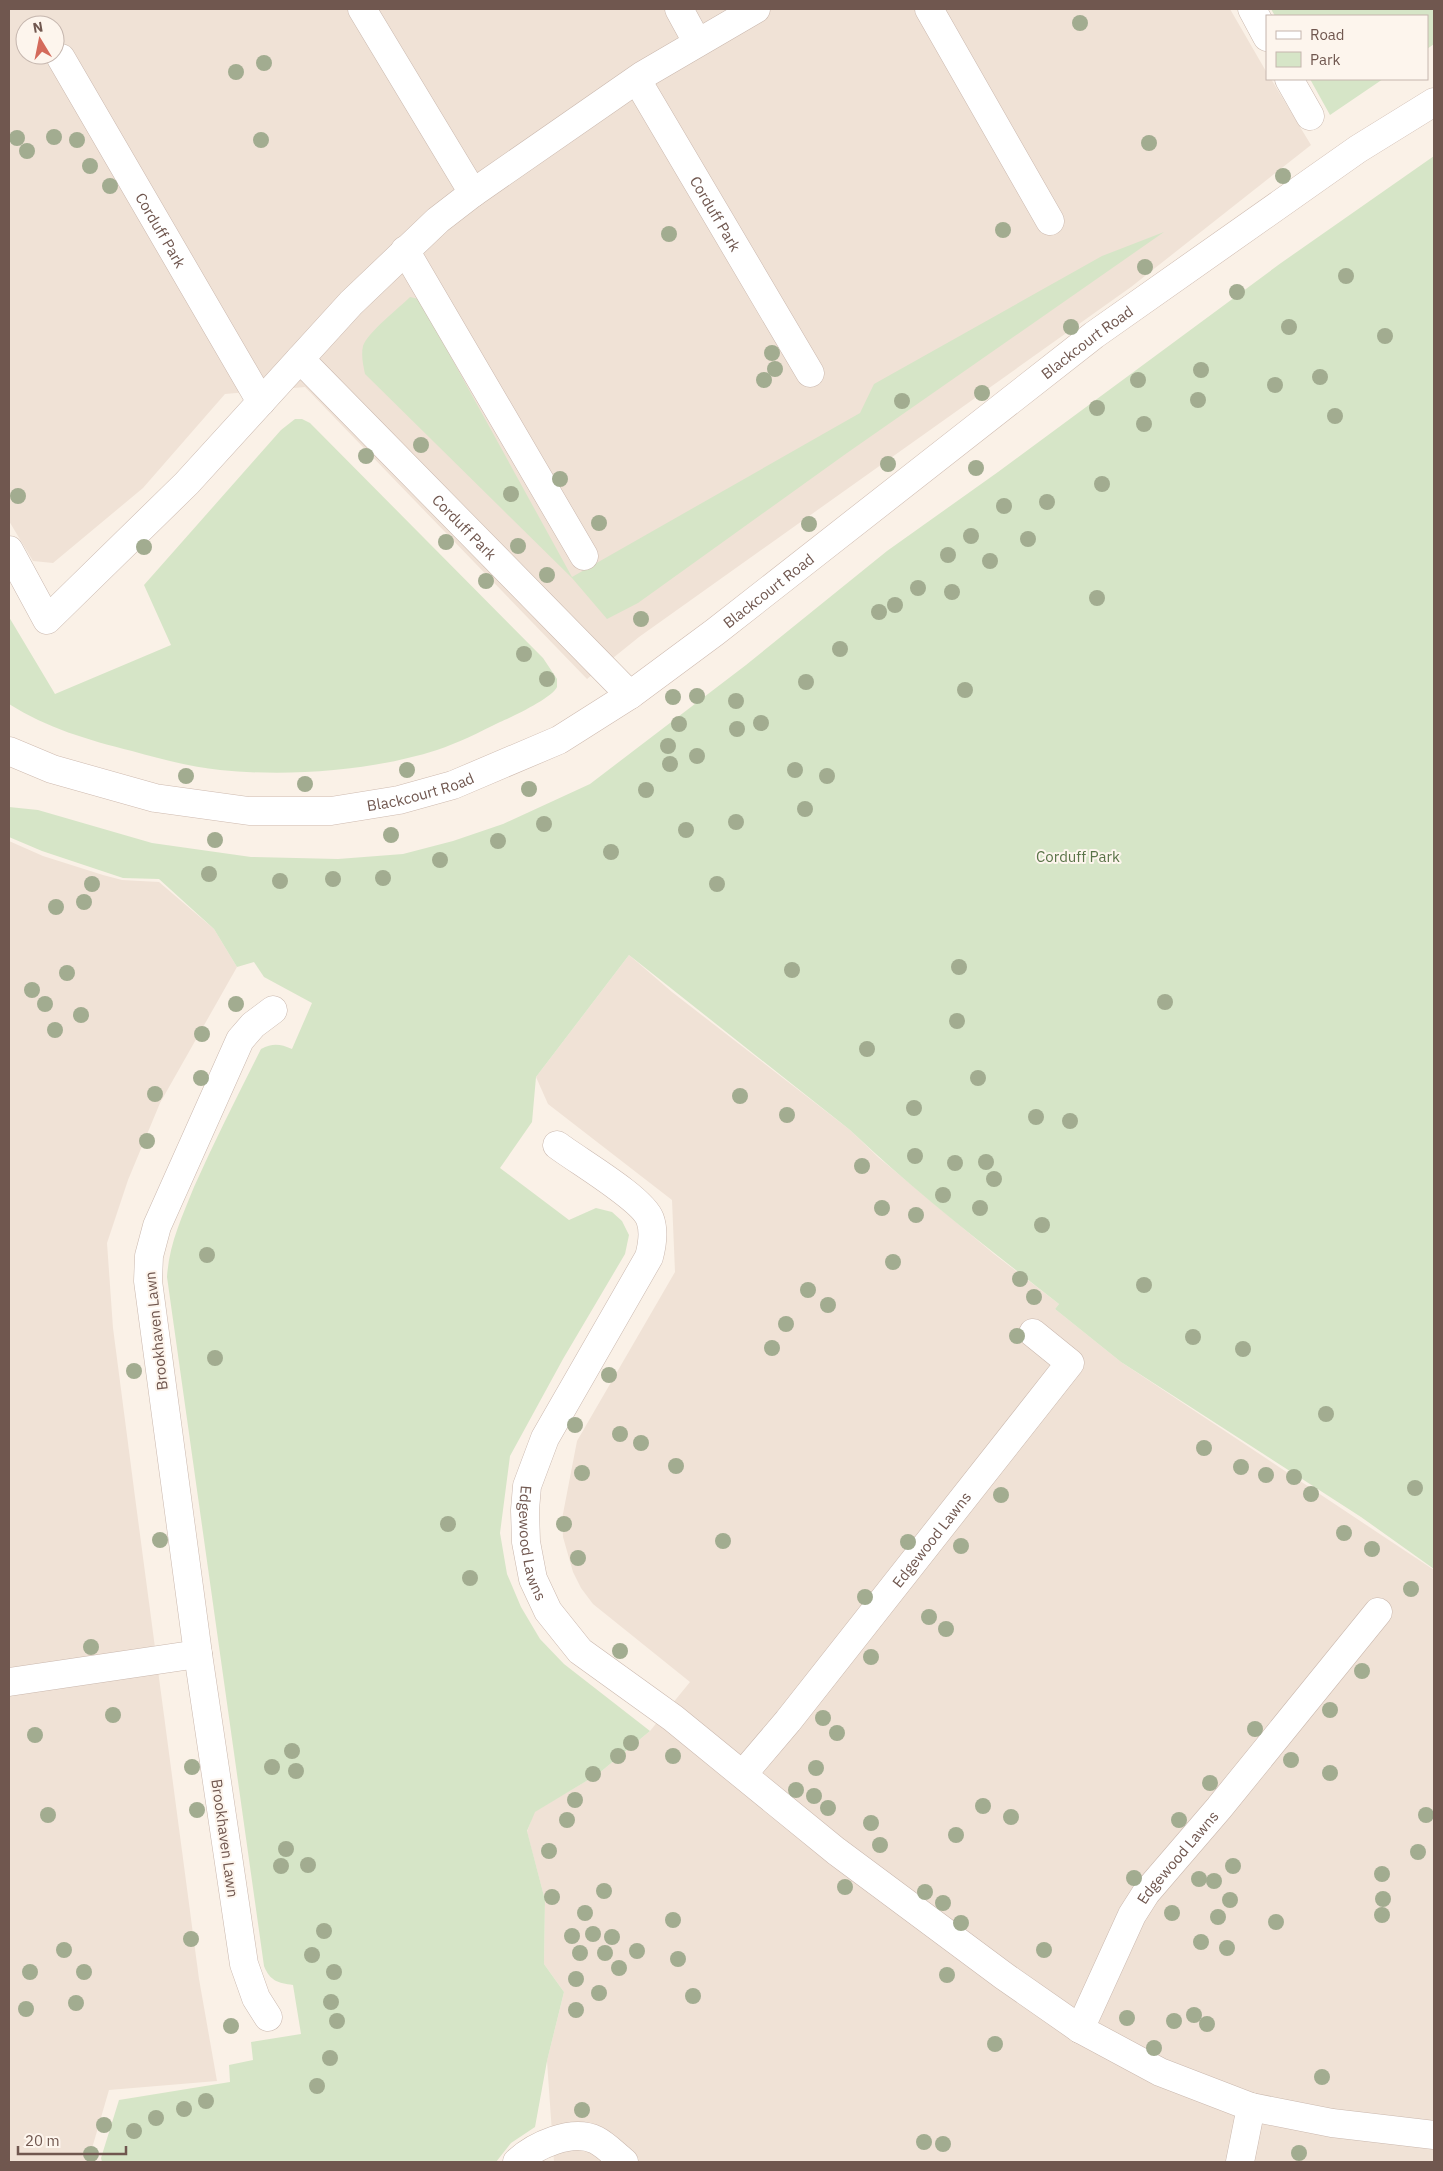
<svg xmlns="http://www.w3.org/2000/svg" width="1443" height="2171" viewBox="0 0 1443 2171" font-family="'IBM Plex Sans',sans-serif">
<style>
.residential{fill:#f0e2d6;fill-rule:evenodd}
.green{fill:#d6e5c7}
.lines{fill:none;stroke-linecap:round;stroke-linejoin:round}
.street-casing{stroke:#cab8ae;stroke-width:29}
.secondary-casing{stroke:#cebaaf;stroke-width:29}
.street{stroke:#fff;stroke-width:28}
.secondary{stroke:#fff;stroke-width:28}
.tree{fill:#a2ac90}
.labels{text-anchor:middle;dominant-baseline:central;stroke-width:4;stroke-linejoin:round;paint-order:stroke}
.street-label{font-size:15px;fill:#70574f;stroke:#fdf5ed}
.park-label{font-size:15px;fill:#5a7448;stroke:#fdf5ed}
</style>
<rect width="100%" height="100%" fill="#faf1e7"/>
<!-- residential -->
<path class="residential" d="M 9,9 L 1230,9 L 1267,73 L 1267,79 L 1271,79 L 1311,145 L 1131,287 L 639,637 L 587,679 L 305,387 L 225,394 L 143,488 L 53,563 L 33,561 L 9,521 ZM 25,25 L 55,25 L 55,55 L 25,55 Z
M 9,841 L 43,856 L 103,875 L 122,880 L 159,882 L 214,929 L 237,967 L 160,1103 L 128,1180 L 107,1243 L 113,1328 L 135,1497 L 199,1979 L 217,2081 L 109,2090 L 88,2162 L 9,2162 Z
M 629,955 L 672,992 L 850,1130 L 878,1157 L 994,1254 L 1059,1304 L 1055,1309 L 1121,1362 L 1434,1570 L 1434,2162 L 554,2162 L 547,2061 L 564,1992 L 544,1964 L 545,1900 L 527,1832 L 534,1812 L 598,1774 L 650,1731 L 690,1682 L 593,1604 L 581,1588 L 573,1572 L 563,1537 L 562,1519 L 577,1441 L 675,1272 L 672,1200 L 548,1104 L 536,1077 Z"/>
<!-- green -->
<path class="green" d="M 1271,9 L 1434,9 L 1434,44 L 1427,49 L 1427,16 L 1275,16 Z
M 1310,79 L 1383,79 L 1330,115 Z
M 1434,156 L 1434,1569 L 1361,1517 L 1121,1362 L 1055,1309 L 1059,1304 C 988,1248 916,1193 850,1130 L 629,955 L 536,1077 L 532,1122 L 500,1168 L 569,1220 L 596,1208 L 612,1212 L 622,1221 L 629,1235 L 625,1254 L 563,1359 L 510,1456 L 500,1533 L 507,1574 L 521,1607 L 540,1639 L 564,1664 L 650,1731 L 598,1774 L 535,1812 L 527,1831 L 545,1900 L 544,1964 L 564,1992 L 547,2061 L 535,2127 L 511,2143 L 496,2162 L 102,2162 L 101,2158 L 119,2100 L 230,2082 L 229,2065 L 253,2060 L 251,2042 L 301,2034 L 293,1985 C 278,1983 270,1981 264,1966 L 167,1277 C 169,1244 182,1217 194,1187 C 215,1140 238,1095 261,1049 C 273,1043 280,1044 292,1049 L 312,1003 L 264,977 L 254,962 L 237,967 L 214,929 L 159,879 L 123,878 L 42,851 L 9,837 L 9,807 L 38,810 L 152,843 L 251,857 L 338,859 L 403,854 L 453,841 L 503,824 L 590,784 L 746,665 L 887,551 L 998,472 L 1281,263 Z
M 1164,232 L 847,453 L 638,603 L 607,619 L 572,578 L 365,374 C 363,365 361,355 363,346 C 368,332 399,308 410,297 L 419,299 L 572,577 L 860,413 L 874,384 L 1102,256 Z
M 295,419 L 302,419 L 310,423 L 543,658 L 557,679 C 557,682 557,684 557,687 C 552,698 512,717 500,722 C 480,732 458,743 437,750 C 371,771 289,777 220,770 C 191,767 160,759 132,751 C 88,740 47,728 9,704 L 9,617 L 55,694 L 171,645 L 144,585 L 281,430 Z"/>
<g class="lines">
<!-- street casing -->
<g class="street-casing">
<g id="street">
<path d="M 362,9 L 473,193"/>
<path d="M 679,9 L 697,42"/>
<path d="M 929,9 L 1050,221"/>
<path d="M 1252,9 L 1267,37"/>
<path id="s1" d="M 61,58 L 261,402"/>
<path d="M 1289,79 L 1310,116"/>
<path id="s2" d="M 637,80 L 810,373"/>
<path d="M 405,250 L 584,556"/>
<path id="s3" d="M 300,359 L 630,695"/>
<path d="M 9,550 L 47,620 L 187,483 L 351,303 L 438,220 L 473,193 L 643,75 L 756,9"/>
<path id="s4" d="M 557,1145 C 578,1161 642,1198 650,1219 C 654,1230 652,1246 649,1257 L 545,1438 L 527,1486 L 525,1510 L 526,1542 L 533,1579 L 548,1611 L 580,1651 L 673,1718 L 836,1851 L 1004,1976 L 1080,2029 L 1160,2072 L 1251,2107 L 1332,2123 L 1434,2135"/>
<path d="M 9,1682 L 198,1654"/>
<path id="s5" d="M 743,1774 L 788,1721 L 1070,1363 L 1033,1333"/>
<path d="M 268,2017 L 256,1998 L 244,1964 L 198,1654 L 148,1281 L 149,1256 L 157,1226 L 240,1040 L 253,1025 L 273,1010"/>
<path id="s6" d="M 1080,2029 L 1132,1915 L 1146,1893 L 1219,1808 L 1378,1612"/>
<path d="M 517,2162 C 534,2146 572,2128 596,2140 C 606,2145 615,2155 624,2162"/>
<path d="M 1240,2162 L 1251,2107"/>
</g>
</g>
<!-- secondary casing -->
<g class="secondary-casing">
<g id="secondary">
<path id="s7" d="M 9,751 L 52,769 L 155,798 L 249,811 L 331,811 L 399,800 L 453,785 L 559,740 L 630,695 L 715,632 L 1094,335 L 1358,149 L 1434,102"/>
</g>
</g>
<!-- street -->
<use href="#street" class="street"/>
<!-- secondary -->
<use href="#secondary" class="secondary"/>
</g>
<!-- trees -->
<g class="tree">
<circle cx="1080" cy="23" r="8"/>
<circle cx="264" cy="63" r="8"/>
<circle cx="236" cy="72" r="8"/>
<circle cx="54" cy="137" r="8"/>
<circle cx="17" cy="138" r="8"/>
<circle cx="77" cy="140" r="8"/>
<circle cx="261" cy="140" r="8"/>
<circle cx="1149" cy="143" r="8"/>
<circle cx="27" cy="151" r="8"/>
<circle cx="90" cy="166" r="8"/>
<circle cx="1283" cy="176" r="8"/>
<circle cx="110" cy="186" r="8"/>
<circle cx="1003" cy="230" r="8"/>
<circle cx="669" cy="234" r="8"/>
<circle cx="1145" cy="267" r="8"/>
<circle cx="1346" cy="276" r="8"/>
<circle cx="1237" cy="292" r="8"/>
<circle cx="1071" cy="327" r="8"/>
<circle cx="1289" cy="327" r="8"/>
<circle cx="1385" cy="336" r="8"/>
<circle cx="772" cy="353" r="8"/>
<circle cx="775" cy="369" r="8"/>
<circle cx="1201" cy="370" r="8"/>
<circle cx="1320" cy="377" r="8"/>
<circle cx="764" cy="380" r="8"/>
<circle cx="1138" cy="380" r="8"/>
<circle cx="1275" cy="385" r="8"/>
<circle cx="982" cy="393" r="8"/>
<circle cx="1198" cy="400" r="8"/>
<circle cx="902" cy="401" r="8"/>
<circle cx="1097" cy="408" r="8"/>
<circle cx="1335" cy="416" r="8"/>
<circle cx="1144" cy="424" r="8"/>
<circle cx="421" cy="445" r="8"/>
<circle cx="366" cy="456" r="8"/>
<circle cx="888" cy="464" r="8"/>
<circle cx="976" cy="468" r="8"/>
<circle cx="560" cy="479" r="8"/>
<circle cx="1102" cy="484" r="8"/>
<circle cx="511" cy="494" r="8"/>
<circle cx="18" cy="496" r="8"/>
<circle cx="1047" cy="502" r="8"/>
<circle cx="1004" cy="506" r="8"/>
<circle cx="599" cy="523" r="8"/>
<circle cx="809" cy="524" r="8"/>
<circle cx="971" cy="536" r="8"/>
<circle cx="1028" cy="539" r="8"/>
<circle cx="446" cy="542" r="8"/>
<circle cx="518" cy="546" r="8"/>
<circle cx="144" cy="547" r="8"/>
<circle cx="948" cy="555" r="8"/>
<circle cx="990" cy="561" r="8"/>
<circle cx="547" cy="575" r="8"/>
<circle cx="486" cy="581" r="8"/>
<circle cx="918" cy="588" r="8"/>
<circle cx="952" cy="592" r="8"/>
<circle cx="1097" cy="598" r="8"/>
<circle cx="895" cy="605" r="8"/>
<circle cx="879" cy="612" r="8"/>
<circle cx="641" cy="619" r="8"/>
<circle cx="840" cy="649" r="8"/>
<circle cx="524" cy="654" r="8"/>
<circle cx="547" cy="679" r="8"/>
<circle cx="806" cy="682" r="8"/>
<circle cx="965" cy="690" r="8"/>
<circle cx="697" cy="696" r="8"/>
<circle cx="673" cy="697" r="8"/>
<circle cx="736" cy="701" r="8"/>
<circle cx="761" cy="723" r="8"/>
<circle cx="679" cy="724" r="8"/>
<circle cx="737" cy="729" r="8"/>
<circle cx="668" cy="746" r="8"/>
<circle cx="697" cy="756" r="8"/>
<circle cx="670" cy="764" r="8"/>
<circle cx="407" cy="770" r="8"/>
<circle cx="795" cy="770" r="8"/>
<circle cx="186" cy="776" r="8"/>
<circle cx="827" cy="776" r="8"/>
<circle cx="305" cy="784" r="8"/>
<circle cx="529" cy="789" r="8"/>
<circle cx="646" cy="790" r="8"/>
<circle cx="805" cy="809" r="8"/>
<circle cx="736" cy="822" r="8"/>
<circle cx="544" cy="824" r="8"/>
<circle cx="686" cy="830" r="8"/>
<circle cx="391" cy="835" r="8"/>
<circle cx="215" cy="840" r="8"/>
<circle cx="498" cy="841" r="8"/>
<circle cx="611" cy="852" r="8"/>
<circle cx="440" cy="860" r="8"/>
<circle cx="209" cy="874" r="8"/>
<circle cx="383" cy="878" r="8"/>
<circle cx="333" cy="879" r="8"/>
<circle cx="280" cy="881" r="8"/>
<circle cx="92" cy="884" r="8"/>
<circle cx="717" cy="884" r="8"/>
<circle cx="84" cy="902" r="8"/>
<circle cx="56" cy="907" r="8"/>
<circle cx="959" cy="967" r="8"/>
<circle cx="792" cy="970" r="8"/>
<circle cx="67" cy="973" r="8"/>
<circle cx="32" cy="990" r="8"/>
<circle cx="1165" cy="1002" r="8"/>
<circle cx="45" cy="1004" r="8"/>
<circle cx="236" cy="1004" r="8"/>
<circle cx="81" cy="1015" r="8"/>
<circle cx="957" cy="1021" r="8"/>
<circle cx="55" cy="1030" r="8"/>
<circle cx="202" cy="1034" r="8"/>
<circle cx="867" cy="1049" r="8"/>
<circle cx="201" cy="1078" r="8"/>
<circle cx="978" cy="1078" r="8"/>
<circle cx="155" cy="1094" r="8"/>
<circle cx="740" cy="1096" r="8"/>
<circle cx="914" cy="1108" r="8"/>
<circle cx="787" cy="1115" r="8"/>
<circle cx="1036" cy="1117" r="8"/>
<circle cx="1070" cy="1121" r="8"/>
<circle cx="147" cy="1141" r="8"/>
<circle cx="915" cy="1156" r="8"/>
<circle cx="986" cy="1162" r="8"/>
<circle cx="955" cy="1163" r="8"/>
<circle cx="862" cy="1166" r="8"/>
<circle cx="994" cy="1179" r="8"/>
<circle cx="943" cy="1195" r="8"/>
<circle cx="882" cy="1208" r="8"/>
<circle cx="980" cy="1208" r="8"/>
<circle cx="916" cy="1215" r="8"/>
<circle cx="1042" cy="1225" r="8"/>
<circle cx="207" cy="1255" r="8"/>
<circle cx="893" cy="1262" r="8"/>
<circle cx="1020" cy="1279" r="8"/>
<circle cx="1144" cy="1285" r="8"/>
<circle cx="808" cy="1290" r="8"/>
<circle cx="1034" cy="1297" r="8"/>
<circle cx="828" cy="1305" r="8"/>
<circle cx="786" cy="1324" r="8"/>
<circle cx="1017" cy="1336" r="8"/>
<circle cx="1193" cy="1337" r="8"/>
<circle cx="772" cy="1348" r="8"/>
<circle cx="1243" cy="1349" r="8"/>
<circle cx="215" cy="1358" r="8"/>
<circle cx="134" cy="1371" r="8"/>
<circle cx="609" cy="1375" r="8"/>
<circle cx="1326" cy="1414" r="8"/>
<circle cx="575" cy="1425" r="8"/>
<circle cx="620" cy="1434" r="8"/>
<circle cx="641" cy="1443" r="8"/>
<circle cx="1204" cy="1448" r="8"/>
<circle cx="676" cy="1466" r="8"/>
<circle cx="1241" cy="1467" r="8"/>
<circle cx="582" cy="1473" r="8"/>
<circle cx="1266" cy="1475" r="8"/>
<circle cx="1294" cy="1477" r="8"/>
<circle cx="1415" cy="1488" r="8"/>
<circle cx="1311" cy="1494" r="8"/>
<circle cx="1001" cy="1495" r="8"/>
<circle cx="448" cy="1524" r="8"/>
<circle cx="564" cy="1524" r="8"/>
<circle cx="1344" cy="1533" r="8"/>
<circle cx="160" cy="1540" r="8"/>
<circle cx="723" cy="1541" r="8"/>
<circle cx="908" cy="1542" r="8"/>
<circle cx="961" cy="1546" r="8"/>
<circle cx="1372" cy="1549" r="8"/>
<circle cx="578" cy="1558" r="8"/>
<circle cx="470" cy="1578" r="8"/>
<circle cx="1411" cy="1589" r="8"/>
<circle cx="865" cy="1597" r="8"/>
<circle cx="929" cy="1617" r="8"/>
<circle cx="946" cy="1629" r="8"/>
<circle cx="91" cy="1647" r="8"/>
<circle cx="620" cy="1651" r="8"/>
<circle cx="871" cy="1657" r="8"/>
<circle cx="1362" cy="1671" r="8"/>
<circle cx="1330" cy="1710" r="8"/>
<circle cx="113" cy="1715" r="8"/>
<circle cx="823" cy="1718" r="8"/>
<circle cx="1255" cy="1729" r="8"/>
<circle cx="837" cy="1733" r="8"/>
<circle cx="35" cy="1735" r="8"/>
<circle cx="631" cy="1743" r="8"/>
<circle cx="292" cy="1751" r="8"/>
<circle cx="618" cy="1756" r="8"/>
<circle cx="673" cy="1756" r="8"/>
<circle cx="1291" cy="1760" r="8"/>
<circle cx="192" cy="1767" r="8"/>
<circle cx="272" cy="1767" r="8"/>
<circle cx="816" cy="1768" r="8"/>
<circle cx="296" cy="1771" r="8"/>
<circle cx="1330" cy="1773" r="8"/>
<circle cx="593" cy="1774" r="8"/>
<circle cx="1210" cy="1783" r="8"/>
<circle cx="796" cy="1790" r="8"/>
<circle cx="814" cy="1796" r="8"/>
<circle cx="575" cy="1800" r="8"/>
<circle cx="983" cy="1806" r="8"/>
<circle cx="828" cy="1808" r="8"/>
<circle cx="197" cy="1810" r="8"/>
<circle cx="48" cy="1815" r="8"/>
<circle cx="1426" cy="1815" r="8"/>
<circle cx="1011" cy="1817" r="8"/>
<circle cx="567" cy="1820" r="8"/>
<circle cx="1179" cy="1820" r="8"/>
<circle cx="871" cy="1823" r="8"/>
<circle cx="956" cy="1835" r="8"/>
<circle cx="880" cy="1845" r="8"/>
<circle cx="286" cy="1849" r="8"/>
<circle cx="549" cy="1851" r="8"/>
<circle cx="1418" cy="1852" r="8"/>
<circle cx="308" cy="1865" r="8"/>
<circle cx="281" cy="1866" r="8"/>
<circle cx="1233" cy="1866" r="8"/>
<circle cx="1382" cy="1874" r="8"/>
<circle cx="1134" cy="1878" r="8"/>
<circle cx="1199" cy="1879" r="8"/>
<circle cx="1214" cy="1881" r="8"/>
<circle cx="845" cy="1887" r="8"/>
<circle cx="604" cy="1891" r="8"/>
<circle cx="925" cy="1892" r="8"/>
<circle cx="552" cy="1897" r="8"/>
<circle cx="1383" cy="1899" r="8"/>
<circle cx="1230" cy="1900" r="8"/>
<circle cx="943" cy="1903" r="8"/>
<circle cx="585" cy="1913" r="8"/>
<circle cx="1172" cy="1913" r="8"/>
<circle cx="1382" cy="1915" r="8"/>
<circle cx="1218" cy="1917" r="8"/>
<circle cx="673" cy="1920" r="8"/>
<circle cx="1276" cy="1922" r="8"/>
<circle cx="961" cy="1923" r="8"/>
<circle cx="324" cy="1931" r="8"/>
<circle cx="593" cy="1934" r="8"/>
<circle cx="572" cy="1936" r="8"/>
<circle cx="612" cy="1937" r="8"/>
<circle cx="191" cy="1939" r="8"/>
<circle cx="1201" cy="1942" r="8"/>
<circle cx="1227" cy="1948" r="8"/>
<circle cx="64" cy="1950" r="8"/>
<circle cx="1044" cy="1950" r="8"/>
<circle cx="637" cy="1951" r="8"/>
<circle cx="580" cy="1953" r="8"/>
<circle cx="605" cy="1953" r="8"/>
<circle cx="312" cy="1955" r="8"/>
<circle cx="678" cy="1959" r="8"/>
<circle cx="619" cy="1968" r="8"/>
<circle cx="30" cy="1972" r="8"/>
<circle cx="84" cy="1972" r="8"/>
<circle cx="334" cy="1972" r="8"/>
<circle cx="947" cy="1975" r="8"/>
<circle cx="576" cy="1979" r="8"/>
<circle cx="599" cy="1993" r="8"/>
<circle cx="693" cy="1996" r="8"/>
<circle cx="331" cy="2002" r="8"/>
<circle cx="76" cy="2003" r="8"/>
<circle cx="26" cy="2009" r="8"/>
<circle cx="576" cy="2010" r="8"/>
<circle cx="1194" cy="2015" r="8"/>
<circle cx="1127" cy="2018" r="8"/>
<circle cx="337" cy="2021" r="8"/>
<circle cx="1174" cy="2021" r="8"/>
<circle cx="1207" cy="2024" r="8"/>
<circle cx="231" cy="2026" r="8"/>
<circle cx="995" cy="2044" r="8"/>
<circle cx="1154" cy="2048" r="8"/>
<circle cx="330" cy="2058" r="8"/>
<circle cx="1322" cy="2077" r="8"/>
<circle cx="317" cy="2086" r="8"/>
<circle cx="206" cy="2101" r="8"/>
<circle cx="184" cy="2109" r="8"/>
<circle cx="582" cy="2110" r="8"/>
<circle cx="156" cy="2118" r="8"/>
<circle cx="104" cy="2125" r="8"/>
<circle cx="134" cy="2131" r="8"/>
<circle cx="924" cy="2142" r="8"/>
<circle cx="943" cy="2144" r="8"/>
<circle cx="1299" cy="2153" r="8"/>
<circle cx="91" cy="2154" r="8"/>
</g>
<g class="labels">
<!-- street labels -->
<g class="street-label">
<text stroke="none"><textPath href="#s2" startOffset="155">Corduff Park</textPath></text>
<text stroke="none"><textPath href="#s1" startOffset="199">Corduff Park</textPath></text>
<text stroke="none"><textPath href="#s7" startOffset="1232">Blackcourt Road</textPath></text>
<text stroke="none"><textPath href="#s3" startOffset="235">Corduff Park</textPath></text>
<text stroke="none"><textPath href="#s7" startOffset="828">Blackcourt Road</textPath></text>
<text stroke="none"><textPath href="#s7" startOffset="422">Blackcourt Road</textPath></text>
<text transform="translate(156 1331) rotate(-96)">Brookhaven Lawn</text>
<text stroke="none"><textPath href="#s5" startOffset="301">Edgewood Lawns</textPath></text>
<text stroke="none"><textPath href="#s4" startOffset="476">Edgewood Lawns</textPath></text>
<text transform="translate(225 1838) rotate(82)">Brookhaven Lawn</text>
<text stroke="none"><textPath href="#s6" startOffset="199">Edgewood Lawns</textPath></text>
</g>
<!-- park labels -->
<g class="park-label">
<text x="1078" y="856">Corduff Park</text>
</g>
</g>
<!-- border -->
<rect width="1443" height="2171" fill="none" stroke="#70574f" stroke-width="20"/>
<!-- legend -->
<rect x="1266" y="15" width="162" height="65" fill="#fdf5ed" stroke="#c5b6ae"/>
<rect x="1276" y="31" width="25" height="8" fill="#ffffff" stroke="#c5b6ae"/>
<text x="1310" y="40" font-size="15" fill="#70574f">Road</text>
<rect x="1276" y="52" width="25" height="15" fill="#d6e5c7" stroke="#c5b6ae"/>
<text x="1310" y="65" font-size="15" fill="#70574f">Park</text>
<!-- north arrow -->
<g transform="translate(40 40) rotate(350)"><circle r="24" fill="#fdf5ed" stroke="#c5b6ae"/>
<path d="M0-4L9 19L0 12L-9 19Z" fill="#d46a5b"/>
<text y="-8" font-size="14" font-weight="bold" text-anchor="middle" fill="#70574f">N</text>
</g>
<!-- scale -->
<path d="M18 2146v8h108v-8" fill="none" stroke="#70574f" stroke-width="2.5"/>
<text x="25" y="2146" font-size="15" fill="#70574f" stroke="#fdf5ed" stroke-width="4" paint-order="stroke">20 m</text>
</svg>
